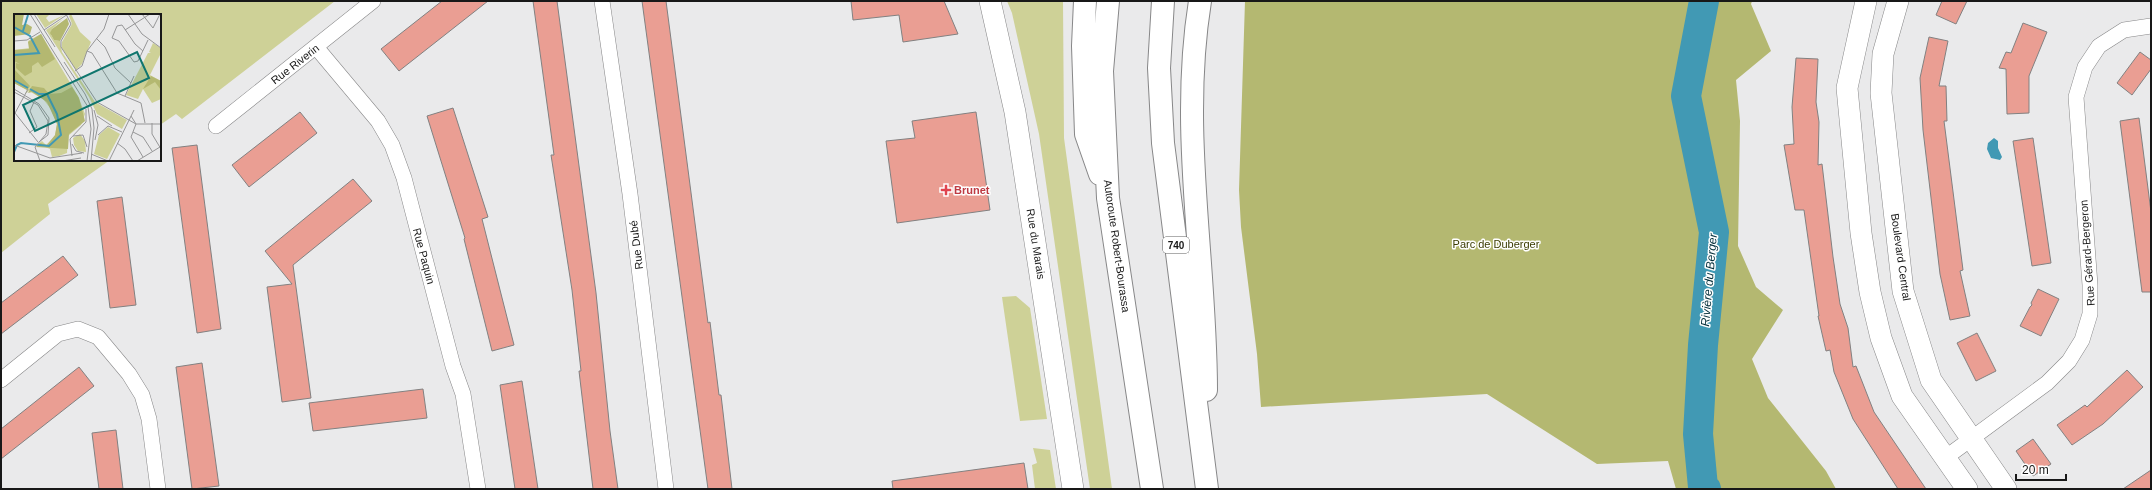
<svg xmlns="http://www.w3.org/2000/svg" width="2152" height="490" viewBox="0 0 2152 490" font-family="Helvetica,sans-serif">
<style>
.green{fill:#ced197}
.forest{fill:#b4b871}
.water{fill:#4199b4}
.lines{fill:none;stroke-linecap:round;stroke-linejoin:round}
.river{stroke:#4199b4;stroke-width:30}
.building{fill:#ea9e93;stroke:#828181}
.street-casing{stroke:#878788;stroke-width:16}
.secondary-casing{stroke:#878788;stroke-width:22}
.highway-casing{stroke:#878788;stroke-width:24}
.street{stroke:#fff;stroke-width:15}
.secondary{stroke:#fff;stroke-width:21}
.highway{stroke:#fff;stroke-width:22}
.health-dot{fill:#e0444e;stroke:#fff;stroke-width:1.5}
.labels{text-anchor:middle;dominant-baseline:central;stroke-width:3;stroke-linejoin:round;paint-order:stroke}
.shield{fill:#fff;stroke:#5d5d5d;stroke-width:1}
.shield-label{font-size:10px;font-weight:bold;fill:#181818}
.street-label{font-size:11px;fill:#181818;stroke:#fff}
.health-label{font-size:11px;font-weight:bold;fill:#be3a42;stroke:#fff;text-anchor:start}
.park-label{font-size:11px;fill:#3b3c02;stroke:#fff}
.water-label{font-size:12px;font-style:italic;fill:#042f3b;stroke:#fff}
.inset-river{fill:none;stroke:#4199b4;stroke-width:2}
.inset-road{fill:none;stroke:#969697;stroke-width:1}
.view{fill:#0f766e;fill-opacity:0.15;stroke:#0f766e;stroke-width:2}
.inset-edge{fill:none;stroke:#181818;stroke-width:2}
</style>
<rect width="100%" height="100%" fill="#eaeaeb"/>
<!-- green -->
<path class="green" d="M 1,1 L 335,1 L 182,119 L 176,114 L 160,125 L 160,15 L 15,15 L 15,160 L 110,160 L 48,204 L 50,214 L 1,253 Z
M 1007,1 L 1063,1 L 1064,138 L 1112,489 L 1090,489 L 1039,134 L 1012,13 Z
M 1016,296 L 1030,308 L 1047,419 L 1020,421 L 1002,297 Z
M 1033,448 L 1050,450 L 1056,489 L 1035,489 L 1032,465 L 1037,463 Z"/>
<!-- forest -->
<path class="forest" d="M 1245,1 L 1752,1 L 1751,4 L 1771,51 L 1736,80 L 1740,121 L 1738,246 L 1756,287 L 1783,310 L 1752,359 L 1768,398 L 1826,471 L 1836,489 L 1676,489 L 1668,461 L 1597,464 L 1487,394 L 1261,407 L 1257,354 L 1241,227 L 1239,190 Z"/>
<!-- water -->
<path class="water" d="M 1994,138 L 1998,141 L 1998,148 L 2002,157 L 2000,160 L 1991,158 L 1987,149 L 1988,143 Z"/>
<g class="lines">
<!-- river -->
<path class="river" d="M 1704,1 L 1686,96 L 1714,232 L 1703,345 L 1698,434 L 1703,487 L 1706,489"/>
</g>
<!-- building -->
<path class="building" d="M 442,1 L 488,1 L 399,71 L 381,49 Z
M 533,1 L 557,1 L 596,293 L 610,431 L 618,489 L 593,489 L 579,371 L 581,371 L 572,290 L 551,155 L 554,155 Z
M 642,1 L 666,1 L 708,323 L 710,322 L 719,395 L 721,395 L 732,489 L 708,489 Z
M 851,1 L 944,1 L 958,34 L 903,42 L 899,15 L 853,20 Z
M 1942,1 L 1967,1 L 1956,24 L 1936,15 Z
M 2023,23 L 2047,32 L 2029,76 L 2029,113 L 2007,114 L 2006,69 L 1999,68 L 2006,52 L 2011,53 Z
M 1929,37 L 1948,41 L 1939,86 L 1946,86 L 1947,121 L 1944,121 L 1963,270 L 1960,271 L 1970,316 L 1950,320 L 1940,274 L 1923,130 L 1920,78 Z
M 2140,52 L 2151,60 L 2151,69 L 2132,95 L 2117,83 Z
M 1796,58 L 1818,59 L 1816,102 L 1819,122 L 1818,165 L 1822,164 L 1833,257 L 1840,304 L 1848,328 L 1853,367 L 1856,366 L 1874,412 L 1926,489 L 1898,489 L 1853,419 L 1834,372 L 1830,350 L 1826,351 L 1818,316 L 1819,316 L 1804,210 L 1795,210 L 1784,145 L 1794,144 L 1792,107 Z
M 453,108 L 488,217 L 482,219 L 514,345 L 492,351 L 464,239 L 465,238 L 427,116 Z
M 300,112 L 317,133 L 249,187 L 232,165 Z
M 976,112 L 990,210 L 897,223 L 886,141 L 915,138 L 912,121 Z
M 2139,118 L 2151,212 L 2151,292 L 2142,292 L 2120,121 Z
M 2033,138 L 2051,263 L 2032,266 L 2013,141 Z
M 197,145 L 221,329 L 197,333 L 172,148 Z
M 353,179 L 372,201 L 293,265 L 311,398 L 282,402 L 267,287 L 292,284 L 265,251 Z
M 122,197 L 136,305 L 110,308 L 97,201 Z
M 63,256 L 78,275 L 1,334 L 1,303 Z
M 2038,289 L 2059,299 L 2041,336 L 2020,326 L 2030,307 L 2032,305 L 2031,303 Z
M 1977,333 L 1996,371 L 1976,381 L 1957,343 Z
M 202,363 L 219,486 L 192,489 L 176,367 Z
M 79,367 L 94,386 L 1,459 L 1,429 Z
M 2127,370 L 2143,387 L 2103,424 L 2072,445 L 2057,425 L 2085,405 L 2087,407 Z
M 522,381 L 538,489 L 515,489 L 500,385 Z
M 423,389 L 427,418 L 313,431 L 309,403 Z
M 116,430 L 123,489 L 99,489 L 92,433 Z
M 2033,439 L 2051,464 L 2033,476 L 2016,451 Z
M 1024,463 L 1028,489 L 893,489 L 892,481 Z
M 2151,470 L 2151,489 L 2123,489 Z"/>
<g class="lines">
<!-- street casing -->
<g class="street-casing">
<path id="street" d="M 602,1 L 630,194 L 666,489
M 316,47 L 378,121 L 392,145 L 404,178 L 453,366 L 463,394 L 478,489
M 216,126 L 373,1
M 1,380 L 58,334 L 78,329 L 98,337 L 129,374 L 142,395 L 149,419 L 158,489
M 1945,458 L 2047,383 L 2069,361 L 2082,340 L 2090,314 L 2090,285 L 2076,97 L 2085,67 L 2099,46 L 2124,30 L 2151,26"/>
</g>
<!-- secondary casing -->
<g class="secondary-casing">
<path id="secondary" d="M 990,1 L 1015,112 L 1073,489
M 1866,1 L 1847,88 L 1861,233 L 1870,292 L 1881,338 L 1902,396 L 1967,489
M 1898,1 L 1883,54 L 1881,93 L 1903,291 L 1931,380 L 2006,489"/>
</g>
<!-- highway casing -->
<g class="highway-casing">
<path id="highway" d="M 1085,1 L 1083,46 L 1086,134 L 1100,174
M 1108,1 L 1102,71 L 1108,198 L 1152,489
M 1163,1 L 1159,68 L 1163,143 L 1207,489
M 1200,1 C 1179,131 1206,260 1206,390"/>
</g>
<!-- street -->
<use href="#street" class="street"/>
<!-- secondary -->
<use href="#secondary" class="secondary"/>
<!-- highway -->
<use href="#highway" class="highway"/>
</g>
<!-- markers -->
<path class="health-dot" d="M944 184h4v4h4v4h-4v4h-4v-4h-4v-4h4z"/>
<g class="labels">
<!-- shield labels -->
<rect class="shield" x="1163" y="237" width="26" height="16" rx="3"/>
<g class="shield-label">
<text x="1176" y="245">740</text>
</g>
<!-- street labels -->
<g class="street-label">
<text transform="translate(295 64) rotate(-38)">Rue Riverin</text>
<text transform="translate(1036 244) rotate(81)">Rue du Marais</text>
<text transform="translate(636 245) rotate(-97)">Rue Dubé</text>
<text transform="translate(1117 246) rotate(82)">Autoroute Robert-Bourassa</text>
<text transform="translate(2087 253) rotate(-94)">Rue Gérard-Bergeron</text>
<text transform="translate(424 256) rotate(75)">Rue Paquin</text>
<text transform="translate(1901 257) rotate(82)">Boulevard Central</text>
</g>
<!-- health labels -->
<g class="health-label">
<text x="954" y="190">Brunet</text>
</g>
<!-- park labels -->
<g class="park-label">
<text x="1496" y="244">Parc de Duberger</text>
</g>
<!-- water labels -->
<g class="water-label">
<text transform="translate(1709 280) rotate(-85)">Rivière du Berger</text>
</g>
</g>
<!-- overview -->
<g transform="translate(14 14)">
<rect width="147" height="147" fill="#eaeaeb"/>
<path d="M 22,0 L 36,0 L 32,4 L 35,8 L 50,1 L 31,14 ZM 57,0 L 66,18 L 77,28 L 68,50 L 62,56 L 48,34 L 48,28 L 58,10 L 55,2 ZM 49,5 L 38,15 L 37,21 L 40,26 L 46,27 L 48,38 L 81,88 L 113,106 L 108,115 L 83,100 L 75,83 L 32,16 ZM 27,20 L 64,82 L 71,100 L 67,111 L 54,122 L 53,139 L 45,142 L 38,143 L 36,135 L 24,130 L 28,127 L 32,131 L 41,122 L 43,110 L 37,95 L 29,85 L 15,77 L 11,80 L 13,76 L 0,69 L 0,36 L 16,34 L 14,27 ZM 139,29 L 147,34 L 147,39 L 136,61 L 147,67 L 147,85 L 138,89 L 129,75 L 124,85 L 112,81 L 134,39 L 137,39 L 135,38 ZM 94,113 L 106,120 L 93,145 L 80,140 L 85,121 ZM 66,120 L 71,127 L 72,138 L 64,137 L 60,131 L 59,124 Z" fill="#ced197"/>
<path d="M 0,0 L 10,0 L 8,11 L 13,10 L 18,13 L 16,20 L 0,22 ZM 53,4 L 55,10 L 46,27 L 40,26 L 36,19 L 38,15 ZM 27,20 L 41,45 L 28,53 L 24,48 L 18,52 L 18,58 L 11,62 L 2,54 L 2,49 L 6,50 L 0,47 L 0,36 L 15,35 L 14,28 ZM 0,55 L 16,72 L 13,76 L 0,69 ZM 137,62 L 147,67 L 147,76 L 141,68 L 129,75 ZM 18,72 L 30,74 L 35,80 L 47,79 L 58,73 L 65,84 L 71,107 L 55,120 L 54,135 L 22,133 L 26,129 L 33,131 L 41,121 L 43,110 L 33,88 L 18,78 L 14,79 Z" fill="#b4b871"/>
<path class="inset-river" d="M 0,13 L 16,22 L 25,39 L 0,41M 9,17 L 14,1M 0,66 L 14,74M 0,138 L 3,131 L 7,129 L 35,132 L 47,121 L 43,100 L 33,80 L 25,80 L 16,75"/>
<path class="inset-road" d="M 16,0 L 74,93 L 77,115 L 73,147M 20,0 L 41,33M 52,0 L 57,10 L 47,27 L 47,33 L 83,88 L 122,110 L 147,110M 114,0 L 128,20 L 147,34M 128,0 L 139,14 L 146,0M 30,16 L 54,0M 111,16 L 136,0M 82,24 L 91,33 L 101,54 L 117,69M 0,27 L 13,26 L 26,18M 73,37 L 78,39 L 103,79 L 127,89 L 131,109M 129,37 L 121,30 L 108,11 L 103,12 L 98,24 L 105,27 L 120,48 L 124,47 L 134,26M 50,48 L 71,80 L 78,95 L 80,114 L 77,147M 61,57 L 68,52 L 73,37 L 90,15 L 95,0M 0,75 L 25,90 L 35,104 L 34,121 L 25,128M 0,78 L 24,91 L 34,107 L 32,120 L 21,133 L 26,147M 111,82 L 120,62M 80,96 L 84,111 L 81,126M 1,99 L 24,128M 0,101 L 14,75M 83,102 L 98,112M 117,102 L 122,110 L 117,123 L 129,143M 138,109 L 138,120 L 147,135M 119,118 L 129,123 L 138,137M 15,119 L 23,113 L 16,97 L 20,88M 84,121 L 94,112 L 108,118M 59,122 L 69,121 L 73,133M 103,129 L 111,135 L 119,147M 58,130 L 62,137 L 70,139M 0,131 L 36,144 L 68,139M 77,140 L 94,147M 58,142 L 56,125 L 72,108 L 72,95M 48,147 L 67,144M 95,147 L 120,96M 123,147 L 146,133"/>
<path class="view" d="M 123,38 L 135,64 L 21,117 L 9,91 Z"/>
<rect width="147" height="147" class="inset-edge"/>
</g>
<!-- border -->
<rect width="2152" height="490" fill="none" stroke="#181818" stroke-width="4"/>
<!-- scale -->
<path d="M2016 474v6h50v-6" fill="none" stroke="#181818" stroke-width="2"/>
<text x="2022" y="474" font-size="12" fill="#181818" stroke="#ffffff" stroke-width="3" paint-order="stroke">20 m</text>
</svg>
